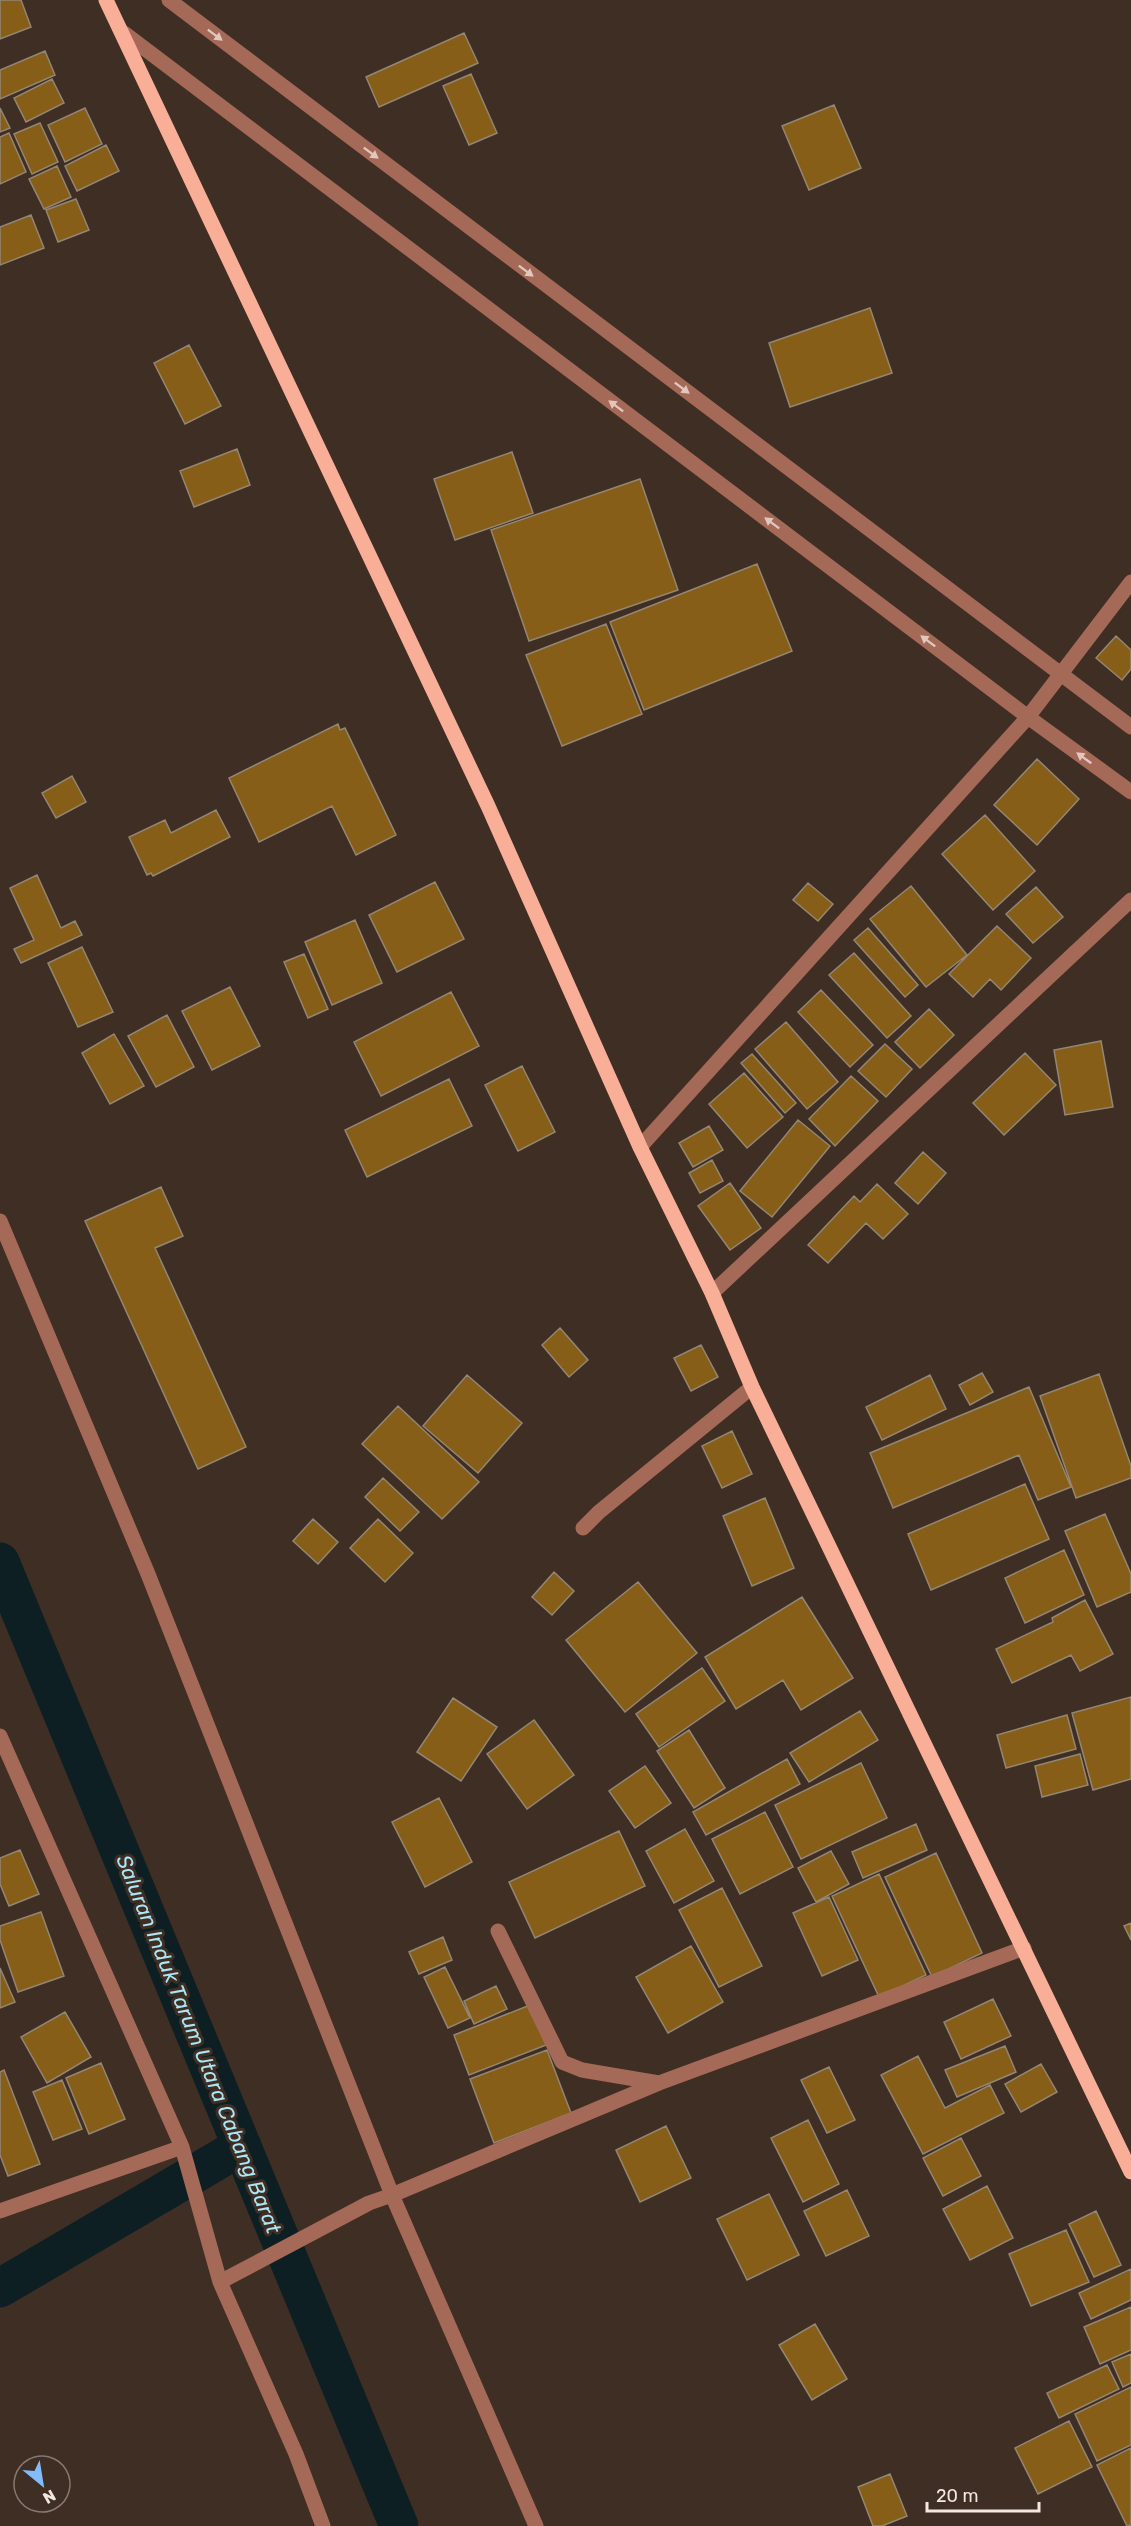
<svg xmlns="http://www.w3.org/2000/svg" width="1131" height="2526" viewBox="0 0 1131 2526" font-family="Rubik,sans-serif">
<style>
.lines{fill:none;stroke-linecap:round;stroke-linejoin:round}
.canal{stroke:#0e1f24;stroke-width:39}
.building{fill:#865e17;stroke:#938674;stroke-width:1.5}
.minor{stroke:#a56957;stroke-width:15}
.major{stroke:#f8ae97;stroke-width:15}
.oneway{fill:#e0c8be}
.labels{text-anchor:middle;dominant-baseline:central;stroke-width:6;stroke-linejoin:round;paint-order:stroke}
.water-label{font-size:21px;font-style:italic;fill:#ace5f4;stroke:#3f2e24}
</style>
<rect width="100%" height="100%" fill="#3f2e24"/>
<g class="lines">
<!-- canal -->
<path class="canal" d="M 0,1562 L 399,2526
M 0,2288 L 242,2146"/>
</g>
<!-- building -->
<path class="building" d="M 0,0 L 21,0 L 31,27 L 0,39 Z
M 464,33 L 478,63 L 379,107 L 366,77 Z
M 45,51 L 55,75 L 0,99 L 0,70 Z
M 471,74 L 497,133 L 469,145 L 443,86 Z
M 52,79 L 64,103 L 26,122 L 14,98 Z
M 834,105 L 861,168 L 809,190 L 782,126 Z
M 0,108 L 10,128 L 0,132 Z
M 85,108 L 102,144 L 65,162 L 48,125 Z
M 40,123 L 58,162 L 32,174 L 14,134 Z
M 9,133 L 26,172 L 0,184 L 0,137 Z
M 106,145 L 119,171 L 77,191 L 65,166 Z
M 57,166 L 71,197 L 44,209 L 29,179 Z
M 76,199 L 89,230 L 58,242 L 46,210 Z
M 31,215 L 44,248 L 0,265 L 0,227 Z
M 870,308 L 892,373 L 790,407 L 769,343 Z
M 189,345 L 221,406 L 185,424 L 154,363 Z
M 237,449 L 250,485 L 194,507 L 180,471 Z
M 512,452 L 533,513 L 455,540 L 434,479 Z
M 640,479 L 678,590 L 529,641 L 491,530 Z
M 757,564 L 792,651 L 644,710 L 610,622 Z
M 606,624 L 642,714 L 562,746 L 526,655 Z
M 1116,636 L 1131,650 L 1131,669 L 1122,680 L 1096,658 Z
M 338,724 L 340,730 L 345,728 L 396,835 L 356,855 L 332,806 L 259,842 L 229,778 Z
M 1037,759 L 1079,799 L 1037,845 L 994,805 Z
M 72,776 L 86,802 L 56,818 L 42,793 Z
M 216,810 L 230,837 L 153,876 L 151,873 L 147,875 L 129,837 L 165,820 L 171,833 Z
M 985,815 L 1035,871 L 993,910 L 942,854 Z
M 37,875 L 61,928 L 75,921 L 82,935 L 21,963 L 14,949 L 34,940 L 10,888 Z
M 435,882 L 464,939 L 397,972 L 369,915 Z
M 808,883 L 833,904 L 818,921 L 793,900 Z
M 911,886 L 967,955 L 926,987 L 870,919 Z
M 1036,887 L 1063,917 L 1033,943 L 1006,914 Z
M 355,920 L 382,983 L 332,1005 L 305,942 Z
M 997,926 L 1031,958 L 1001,990 L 990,979 L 973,997 L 949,974 Z
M 868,928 L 918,985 L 905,997 L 854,940 Z
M 82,947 L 113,1012 L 78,1027 L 48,963 Z
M 854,953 L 911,1016 L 887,1038 L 829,975 Z
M 304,954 L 328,1009 L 308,1018 L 284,962 Z
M 230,987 L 260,1046 L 212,1070 L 182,1011 Z
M 821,990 L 873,1045 L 850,1067 L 798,1012 Z
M 451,992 L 479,1046 L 381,1096 L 354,1042 Z
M 929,1009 L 954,1035 L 920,1068 L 895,1042 Z
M 167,1015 L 194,1067 L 156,1087 L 128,1036 Z
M 786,1022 L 838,1082 L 807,1109 L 755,1049 Z
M 114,1034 L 144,1086 L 110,1104 L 82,1053 Z
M 1101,1041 L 1113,1107 L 1065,1115 L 1054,1050 Z
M 885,1044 L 912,1069 L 886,1097 L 858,1071 Z
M 1025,1053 L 1056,1085 L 1004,1135 L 973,1103 Z
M 752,1054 L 796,1103 L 785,1113 L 741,1063 Z
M 522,1066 L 555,1132 L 518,1151 L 485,1085 Z
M 744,1073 L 783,1117 L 747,1148 L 709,1104 Z
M 851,1076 L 878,1101 L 835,1146 L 809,1119 Z
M 449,1079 L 472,1126 L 367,1177 L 345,1130 Z
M 798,1120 L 830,1146 L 772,1217 L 740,1191 Z
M 709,1126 L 723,1150 L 693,1167 L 679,1143 Z
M 923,1152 L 946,1173 L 918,1204 L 895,1183 Z
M 712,1160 L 723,1181 L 700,1193 L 689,1173 Z
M 730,1183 L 761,1228 L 730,1250 L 698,1206 Z
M 877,1184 L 908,1214 L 883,1239 L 866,1223 L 828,1263 L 808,1245 L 854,1196 L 860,1202 Z
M 161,1187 L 183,1236 L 155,1248 L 246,1447 L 198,1469 L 85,1221 Z
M 560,1328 L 588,1360 L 569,1377 L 542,1345 Z
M 701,1345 L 718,1377 L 691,1391 L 674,1358 Z
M 982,1373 L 993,1392 L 970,1405 L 959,1385 Z
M 1099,1374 L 1131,1466 L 1131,1478 L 1076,1498 L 1040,1396 Z
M 467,1375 L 522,1423 L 478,1473 L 423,1426 Z
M 930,1375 L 946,1409 L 882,1440 L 866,1407 Z
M 1029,1387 L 1071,1487 L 1038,1500 L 1019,1455 L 893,1508 L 870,1453 Z
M 398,1406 L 479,1482 L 442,1519 L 362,1444 Z
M 732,1431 L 752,1474 L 722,1488 L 702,1446 Z
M 383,1478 L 419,1512 L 400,1531 L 365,1497 Z
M 1025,1484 L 1049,1539 L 931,1590 L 908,1534 Z
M 765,1498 L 794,1568 L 752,1586 L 723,1516 Z
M 1105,1514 L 1131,1574 L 1131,1592 L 1097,1607 L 1065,1531 Z
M 313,1519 L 338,1542 L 318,1564 L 293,1541 Z
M 378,1519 L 413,1553 L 385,1582 L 350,1548 Z
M 1064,1550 L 1084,1595 L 1025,1623 L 1005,1578 Z
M 554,1572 L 574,1591 L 552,1615 L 532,1597 Z
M 638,1582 L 697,1653 L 625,1712 L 566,1640 Z
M 802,1597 L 853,1678 L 801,1710 L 783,1680 L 736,1709 L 705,1657 Z
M 1085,1600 L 1113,1654 L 1080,1671 L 1071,1655 L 1012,1683 L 996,1649 L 1053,1622 L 1052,1618 Z
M 702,1668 L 725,1701 L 659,1747 L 636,1714 Z
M 1131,1697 L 1131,1779 L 1093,1790 L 1072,1713 Z
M 453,1698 L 497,1727 L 461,1781 L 417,1752 Z
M 860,1711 L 878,1740 L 809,1782 L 790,1753 Z
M 1067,1715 L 1076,1749 L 1006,1768 L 997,1735 Z
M 534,1720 L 574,1775 L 527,1809 L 487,1754 Z
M 689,1730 L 725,1788 L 694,1808 L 657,1751 Z
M 1080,1754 L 1088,1785 L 1042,1797 L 1035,1766 Z
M 787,1759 L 800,1784 L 706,1835 L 693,1812 Z
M 861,1763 L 887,1818 L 801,1859 L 775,1805 Z
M 645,1766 L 671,1803 L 635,1828 L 609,1791 Z
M 439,1798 L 472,1862 L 425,1887 L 392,1822 Z
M 765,1812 L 793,1867 L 740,1894 L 712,1839 Z
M 916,1824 L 927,1850 L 863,1878 L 852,1852 Z
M 685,1829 L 714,1881 L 674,1903 L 646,1851 Z
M 619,1831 L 645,1886 L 535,1938 L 509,1882 Z
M 20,1850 L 39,1894 L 9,1906 L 0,1884 L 0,1858 Z
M 831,1851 L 849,1884 L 816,1902 L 798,1868 Z
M 936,1853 L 982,1953 L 932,1977 L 885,1877 Z
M 879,1874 L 926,1975 L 879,1997 L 832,1896 Z
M 722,1888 L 762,1966 L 719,1987 L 679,1910 Z
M 829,1897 L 858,1960 L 822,1976 L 793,1913 Z
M 41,1912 L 64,1976 L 18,1992 L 0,1940 L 0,1926 Z
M 1131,1923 L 1131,1940 L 1124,1926 Z
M 443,1937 L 452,1960 L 419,1974 L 409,1952 Z
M 691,1946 L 723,2002 L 668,2033 L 636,1977 Z
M 445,1967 L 470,2018 L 448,2028 L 424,1977 Z
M 0,1968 L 15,2002 L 0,2008 Z
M 496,1986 L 507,2009 L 474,2024 L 464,2001 Z
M 993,1999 L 1011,2036 L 961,2059 L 944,2022 Z
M 530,2005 L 546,2045 L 469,2075 L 454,2035 Z
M 65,2012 L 91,2057 L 47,2083 L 21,2037 Z
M 1005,2046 L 1016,2072 L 957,2097 L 945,2070 Z
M 547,2050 L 571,2113 L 494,2143 L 470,2079 Z
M 918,2056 L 945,2108 L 990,2085 L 1004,2113 L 923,2154 L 881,2075 Z
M 101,2063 L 125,2119 L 89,2134 L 66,2078 Z
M 1041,2064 L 1057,2092 L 1021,2112 L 1005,2084 Z
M 829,2067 L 855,2120 L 827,2133 L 801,2080 Z
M 4,2070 L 40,2164 L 8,2176 L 0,2155 L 0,2072 Z
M 62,2080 L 82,2129 L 53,2140 L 33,2092 Z
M 808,2120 L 839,2184 L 803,2202 L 771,2138 Z
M 666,2126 L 691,2178 L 640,2202 L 616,2150 Z
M 961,2138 L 981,2176 L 943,2196 L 923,2158 Z
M 987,2186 L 1013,2238 L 970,2260 L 943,2209 Z
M 847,2190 L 869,2236 L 826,2256 L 804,2211 Z
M 769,2194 L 799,2255 L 747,2280 L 717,2219 Z
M 1096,2211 L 1121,2265 L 1094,2277 L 1069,2224 Z
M 1066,2230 L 1089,2282 L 1031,2306 L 1009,2254 Z
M 1131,2269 L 1131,2300 L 1091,2319 L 1079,2293 Z
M 1131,2307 L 1131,2350 L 1100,2364 L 1084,2327 Z
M 815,2324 L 847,2379 L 812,2400 L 779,2345 Z
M 1131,2354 L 1131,2383 L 1123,2387 L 1112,2362 Z
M 1107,2365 L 1119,2389 L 1059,2418 L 1047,2393 Z
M 1131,2387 L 1131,2445 L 1097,2461 L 1075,2414 Z
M 1069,2421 L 1092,2467 L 1038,2494 L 1015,2448 Z
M 1131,2448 L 1131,2525 L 1127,2526 L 1097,2465 Z
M 890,2474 L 907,2516 L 882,2526 L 873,2526 L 858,2487 Z"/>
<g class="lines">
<!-- minor -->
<path class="minor" d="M 169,0 L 1131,727
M 124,33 L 1028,717 L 1131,792
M 640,1147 L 1028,717 L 1131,582
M 0,1221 L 148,1574 L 392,2195 L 536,2526
M 712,1293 L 1131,900
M 583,1528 L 599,1512 L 752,1387
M 0,1736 L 182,2147 L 220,2282 L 369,2203 L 392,2195 L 659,2083 L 1024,1948
M 498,1931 L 562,2062 L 582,2070 L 659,2083
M 0,2211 L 182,2147
M 220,2282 L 296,2454 L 323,2526"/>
<!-- major -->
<path class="major" d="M 106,0 L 488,806 L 640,1147 L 712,1293 L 752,1387 L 1131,2172"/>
</g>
<!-- one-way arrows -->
<defs><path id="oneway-solid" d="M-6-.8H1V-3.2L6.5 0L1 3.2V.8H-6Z" transform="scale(1.5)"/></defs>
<g class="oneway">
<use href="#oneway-solid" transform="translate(215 35) rotate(37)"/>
<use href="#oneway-solid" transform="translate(371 153) rotate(37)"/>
<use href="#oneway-solid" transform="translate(526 271) rotate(37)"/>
<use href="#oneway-solid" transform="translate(682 388) rotate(37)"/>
<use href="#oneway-solid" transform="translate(616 406) rotate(-143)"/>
<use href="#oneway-solid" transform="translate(772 523) rotate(-143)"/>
<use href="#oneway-solid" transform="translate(928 641) rotate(-143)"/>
<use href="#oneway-solid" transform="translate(1084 758) rotate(-144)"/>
</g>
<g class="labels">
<!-- water labels -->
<g class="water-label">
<text transform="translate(199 2044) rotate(68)">Saluran Induk Tarum Utara Cabang Barat</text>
</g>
</g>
<!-- north arrow -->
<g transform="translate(42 2484) rotate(150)"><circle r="28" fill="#3f2e24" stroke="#877870" stroke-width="1.5"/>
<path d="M0-4.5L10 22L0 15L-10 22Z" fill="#82bcfa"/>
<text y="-9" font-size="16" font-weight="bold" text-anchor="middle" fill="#f3e7e1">N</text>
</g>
<!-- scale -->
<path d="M927 2502v9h112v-9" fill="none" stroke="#f3e7e1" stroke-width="3"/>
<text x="936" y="2502" font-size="18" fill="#f3e7e1" stroke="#3f2e24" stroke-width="4.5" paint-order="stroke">20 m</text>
</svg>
